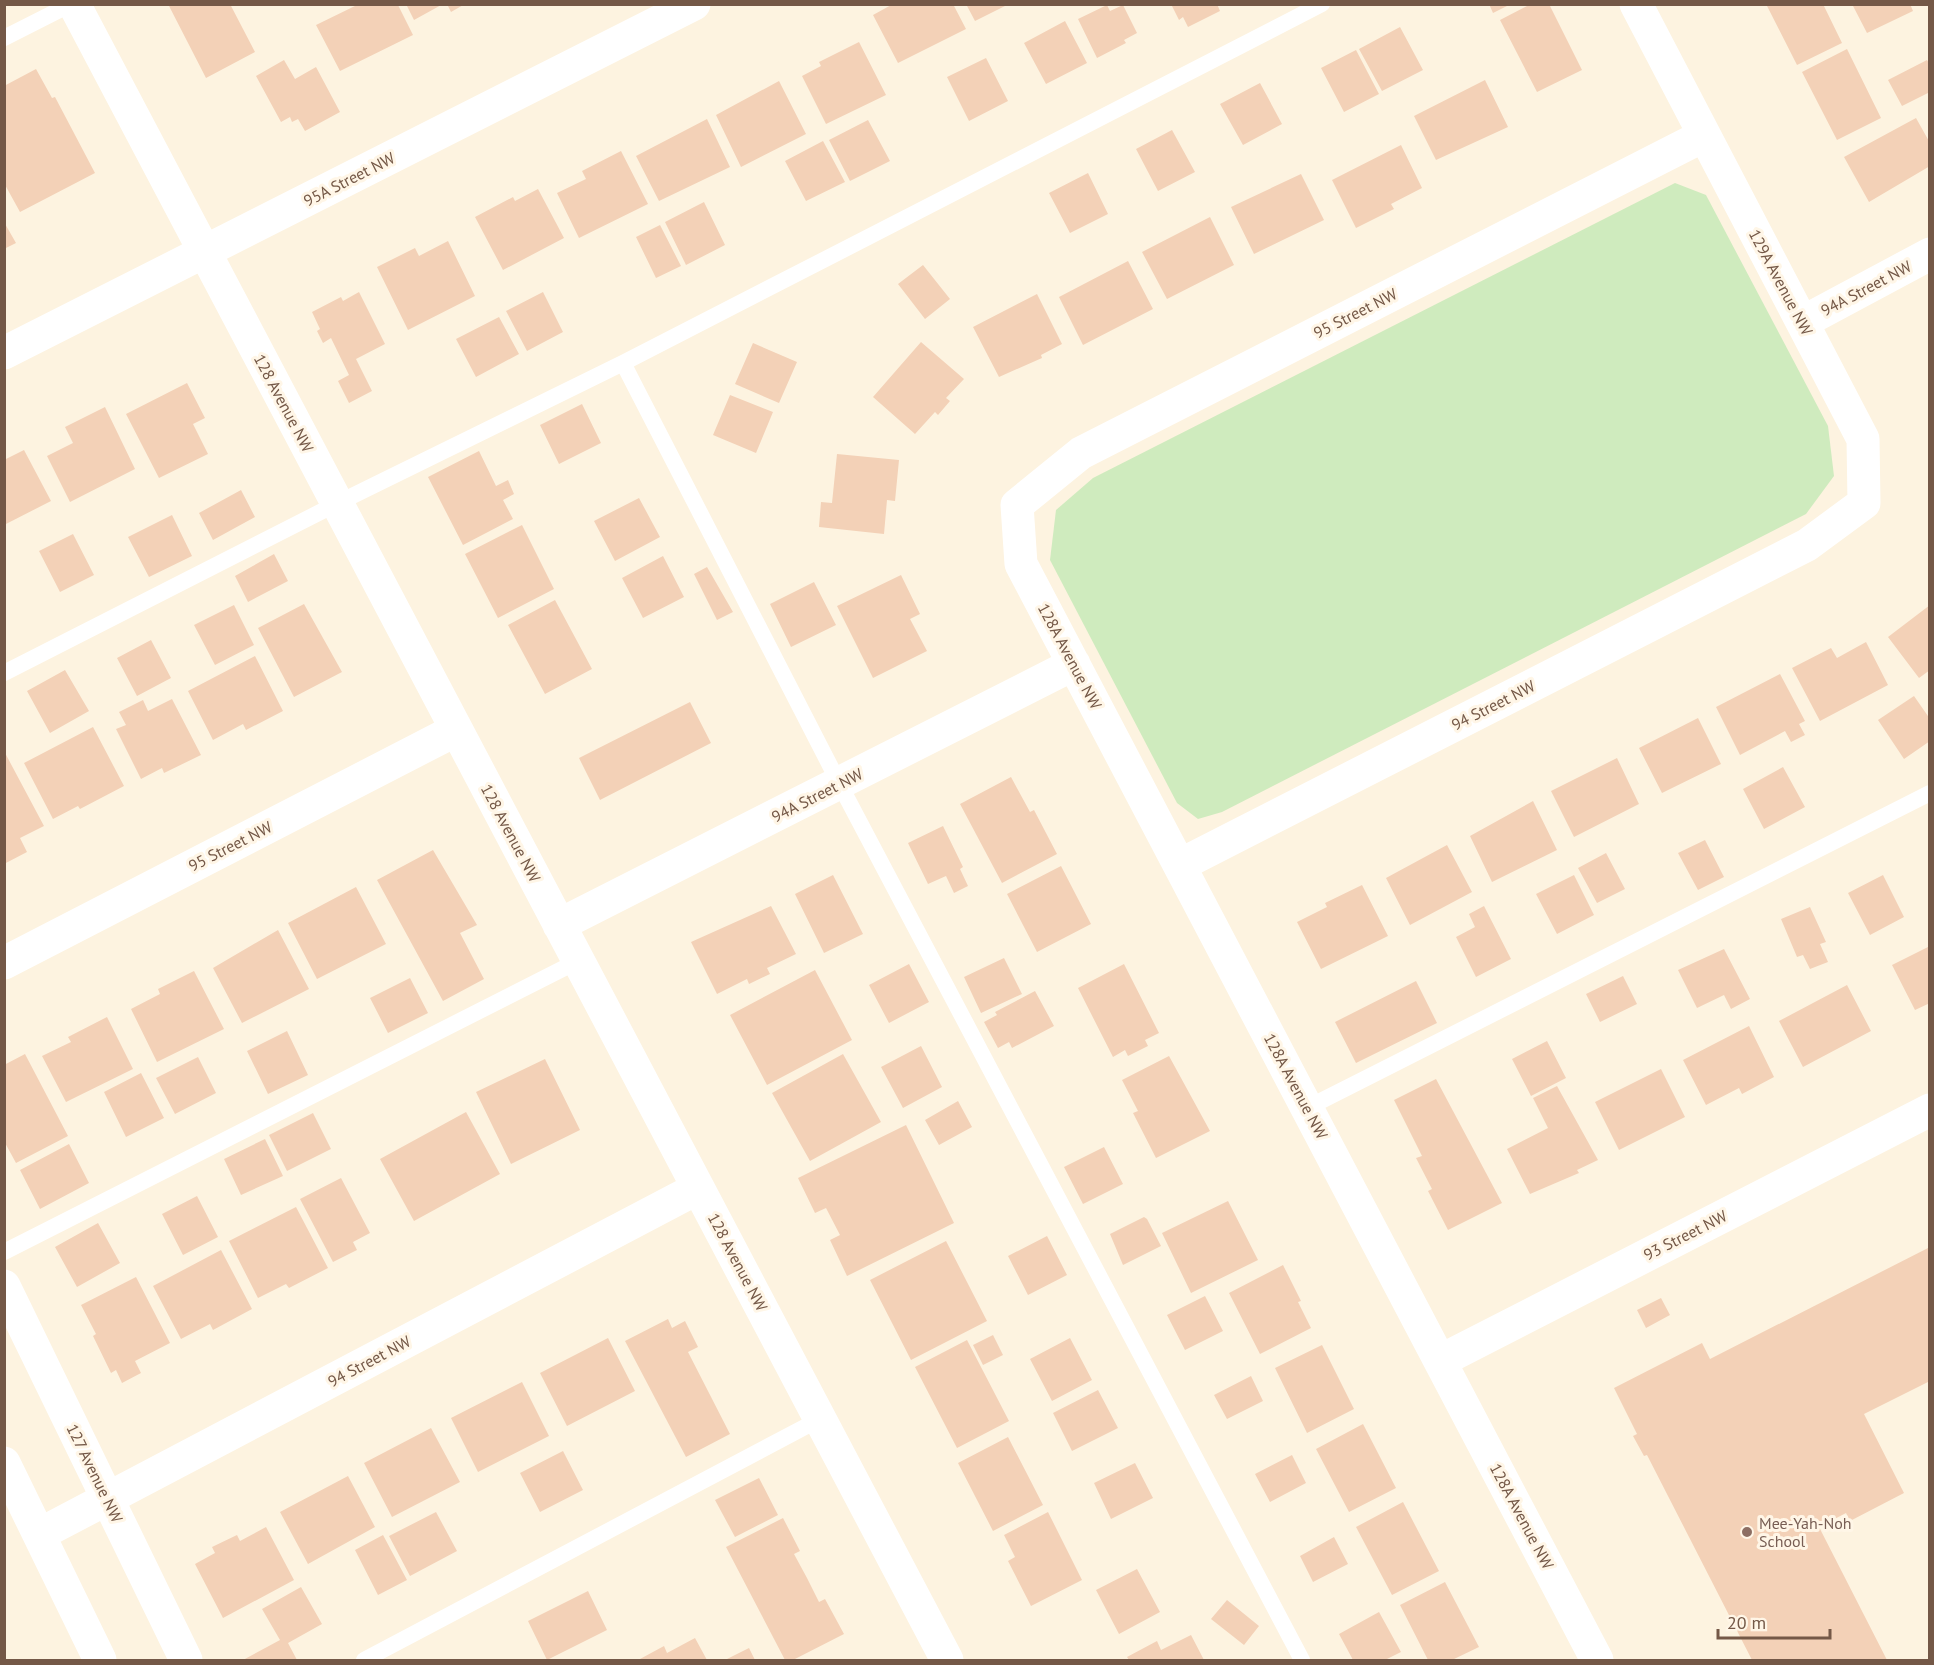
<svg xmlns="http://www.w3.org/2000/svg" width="1934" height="1665" viewBox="0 0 1934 1665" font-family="'PT Sans',sans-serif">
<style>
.green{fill:#cfebbe}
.building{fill:#f3d1b7}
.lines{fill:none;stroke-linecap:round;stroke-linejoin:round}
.lane{stroke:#fff;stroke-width:16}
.street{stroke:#fff;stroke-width:33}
.secondary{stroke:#fff;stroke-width:33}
.education-dot{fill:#8d6e63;stroke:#fff6e7;stroke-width:2}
.labels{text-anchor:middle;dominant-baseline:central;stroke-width:6;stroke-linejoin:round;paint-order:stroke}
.street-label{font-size:16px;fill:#745847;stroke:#fff6e7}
.education-label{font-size:16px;fill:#785e54;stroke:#fff6e7;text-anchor:start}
</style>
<rect width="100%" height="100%" fill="#fdf3e0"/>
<!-- green -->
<path class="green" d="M 1675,183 L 1706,195 L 1828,426 L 1834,476 L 1806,514 L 1222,812 L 1198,819 L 1177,803 L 1050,560 L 1056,510 L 1093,478 Z"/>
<!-- building -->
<path class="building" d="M 168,4 L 230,4 L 255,52 L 206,78 Z
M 406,4 L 443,4 L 414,20 Z
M 447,4 L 465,4 L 451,12 Z
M 893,4 L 953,4 L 966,29 L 898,63 L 873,15 Z
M 966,4 L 1009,4 L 975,21 Z
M 1171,4 L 1217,4 L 1220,11 L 1188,27 L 1183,17 L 1179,20 Z
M 1489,4 L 1511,4 L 1493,13 Z
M 1531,4 L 1549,4 L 1582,70 L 1537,92 L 1500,20 Z
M 1766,4 L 1823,4 L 1842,43 L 1797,65 Z
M 1852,4 L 1910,4 L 1913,11 L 1867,33 Z
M 357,5 L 398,5 L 413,35 L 340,71 L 316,25 Z
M 1107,5 L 1110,11 L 1123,5 L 1137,33 L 1124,40 L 1126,43 L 1097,58 L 1078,19 Z
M 1065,21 L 1087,63 L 1046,84 L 1024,43 Z
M 1400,27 L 1423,70 L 1382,91 L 1359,49 Z
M 859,42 L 886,95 L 826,124 L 802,76 L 821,66 L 819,62 Z
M 1847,49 L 1881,118 L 1837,140 L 1802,72 Z
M 1356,50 L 1379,94 L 1344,112 L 1321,68 Z
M 986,58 L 1008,101 L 969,121 L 947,77 Z
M 284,60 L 295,79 L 316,67 L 340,112 L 305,131 L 298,119 L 292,122 L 290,117 L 281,122 L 256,76 Z
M 1927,60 L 1930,65 L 1930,92 L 1902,106 L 1888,80 Z
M 36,69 L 52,98 L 55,97 L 95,173 L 20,212 L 4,183 L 4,86 Z
M 1485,80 L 1508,127 L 1436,160 L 1414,116 Z
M 779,81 L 806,134 L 741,167 L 716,115 Z
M 1260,83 L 1282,124 L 1243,145 L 1220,104 Z
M 1916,118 L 1930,143 L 1930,166 L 1869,202 L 1844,157 Z
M 707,119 L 730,167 L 659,201 L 636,156 Z
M 868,120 L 890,161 L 850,181 L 829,140 Z
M 1172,130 L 1195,172 L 1158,191 L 1136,149 Z
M 823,141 L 845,182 L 806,201 L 785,161 Z
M 1401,145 L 1422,188 L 1391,204 L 1394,209 L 1356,228 L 1332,180 Z
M 621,151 L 648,204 L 579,238 L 557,193 L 586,179 L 582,171 Z
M 1088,173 L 1108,214 L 1070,233 L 1049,193 Z
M 1301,174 L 1324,220 L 1254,254 L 1231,207 Z
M 538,189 L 564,238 L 503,270 L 475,217 L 513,197 L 515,201 Z
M 704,202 L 725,245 L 686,265 L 665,222 Z
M 1210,217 L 1234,265 L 1167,299 L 1142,252 Z
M 4,222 L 16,243 L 4,249 Z
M 660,225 L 681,266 L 656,278 L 636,237 Z
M 448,241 L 475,296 L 408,330 L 377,267 L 415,248 L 419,256 Z
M 1128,261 L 1153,309 L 1083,345 L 1059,297 Z
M 923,265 L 950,299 L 925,319 L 898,284 Z
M 359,292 L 385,344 L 356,359 L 372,391 L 349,403 L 338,381 L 349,375 L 331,338 L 323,343 L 317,331 L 320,329 L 312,312 L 341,297 L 343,301 Z
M 543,292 L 563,332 L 527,351 L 506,311 Z
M 1037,294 L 1062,344 L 1041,355 L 1042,358 L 999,377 L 973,327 Z
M 499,317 L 519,354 L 476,377 L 456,339 Z
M 921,342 L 964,379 L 946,398 L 950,401 L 938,415 L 935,412 L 915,434 L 873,397 Z
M 753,343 L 797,362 L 779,403 L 735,384 Z
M 187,383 L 205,418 L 193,424 L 208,454 L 159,478 L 126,414 Z
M 730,395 L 773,412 L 756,453 L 713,435 Z
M 582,404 L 601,443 L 559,464 L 540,425 Z
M 105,407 L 135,469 L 70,502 L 47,456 L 73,443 L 65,427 Z
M 24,450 L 51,501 L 4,525 L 4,460 Z
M 479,451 L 496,486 L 508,480 L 514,494 L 503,500 L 513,519 L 463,545 L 428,477 Z
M 837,454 L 899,460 L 895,501 L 887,500 L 884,534 L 819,527 L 821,502 L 832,503 Z
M 241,490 L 255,517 L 213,540 L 199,513 Z
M 639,498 L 660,537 L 615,561 L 594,521 Z
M 172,515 L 192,556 L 149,577 L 128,537 Z
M 522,525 L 554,589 L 498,618 L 465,554 Z
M 73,534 L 94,575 L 60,592 L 39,551 Z
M 274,554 L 288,581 L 248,602 L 235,576 Z
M 663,556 L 684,597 L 643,618 L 622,578 Z
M 707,567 L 733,612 L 717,620 L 694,574 Z
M 901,575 L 920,614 L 910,619 L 927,651 L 873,678 L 837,606 Z
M 814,582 L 836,625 L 791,647 L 770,604 Z
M 555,600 L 592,669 L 545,694 L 508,625 Z
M 304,604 L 342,672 L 294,697 L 258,628 Z
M 234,605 L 254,645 L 215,665 L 194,625 Z
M 1930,605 L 1930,670 L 1919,678 L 1888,637 Z
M 151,640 L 171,678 L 137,696 L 117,658 Z
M 1866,642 L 1888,685 L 1820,721 L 1792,668 L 1831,648 L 1837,658 Z
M 255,656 L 283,711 L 246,730 L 243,724 L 213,740 L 188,691 Z
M 65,670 L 89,711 L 50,733 L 27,691 Z
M 1780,674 L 1805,721 L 1799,724 L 1805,735 L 1791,742 L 1785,731 L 1740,755 L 1716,707 Z
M 1914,696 L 1930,719 L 1930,741 L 1904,759 L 1878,720 Z
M 172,699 L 201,755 L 164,773 L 162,768 L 141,779 L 116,729 L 126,725 L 119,712 L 143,700 L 148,711 Z
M 690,702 L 711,743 L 600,800 L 579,758 Z
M 1698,718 L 1721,764 L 1662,793 L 1639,748 Z
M 93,727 L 124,786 L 80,809 L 78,806 L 53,819 L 24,763 Z
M 4,751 L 44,826 L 20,838 L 27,852 L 4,864 Z
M 1617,758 L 1639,804 L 1574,837 L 1551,791 Z
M 1783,767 L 1805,807 L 1764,829 L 1743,789 Z
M 1011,777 L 1030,812 L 1034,810 L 1057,854 L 1002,883 L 960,804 Z
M 1533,801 L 1557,850 L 1492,882 L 1470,836 Z
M 943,826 L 963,867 L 960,869 L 968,886 L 954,893 L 946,876 L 928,884 L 908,843 Z
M 1705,840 L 1724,877 L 1698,890 L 1678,853 Z
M 1447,845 L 1472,892 L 1410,925 L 1386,878 Z
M 433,850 L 477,925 L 460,933 L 484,979 L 443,1001 L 377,880 Z
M 1606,853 L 1625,889 L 1597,903 L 1578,868 Z
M 1061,866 L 1091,924 L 1037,952 L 1007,894 Z
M 833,875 L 863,934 L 824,953 L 795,894 Z
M 1574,875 L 1594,915 L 1557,934 L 1536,894 Z
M 1883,875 L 1904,917 L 1870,935 L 1848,893 Z
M 1362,885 L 1388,936 L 1321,969 L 1297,922 L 1327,907 L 1325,903 Z
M 356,887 L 386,944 L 317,979 L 288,923 Z
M 771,906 L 796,954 L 767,968 L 770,974 L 749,984 L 747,979 L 717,994 L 691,942 Z
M 1484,906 L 1511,959 L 1476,977 L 1456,937 L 1475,927 L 1469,914 Z
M 1810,907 L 1826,942 L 1820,944 L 1828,962 L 1810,969 L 1803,955 L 1797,957 L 1781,919 Z
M 278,930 L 309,989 L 242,1023 L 213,968 Z
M 1930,946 L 1930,1003 L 1915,1010 L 1892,965 Z
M 1724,949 L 1750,999 L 1731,1009 L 1724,995 L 1697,1008 L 1678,970 Z
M 1004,958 L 1022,994 L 981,1013 L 964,977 Z
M 909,964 L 929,1002 L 889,1023 L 869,985 Z
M 1124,964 L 1159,1033 L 1145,1040 L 1148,1046 L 1128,1056 L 1125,1050 L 1113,1057 L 1078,988 Z
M 815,970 L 852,1040 L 767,1085 L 730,1015 Z
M 194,971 L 224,1029 L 157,1062 L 131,1009 L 160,994 L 158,989 Z
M 1623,976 L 1637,1004 L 1600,1022 L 1586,994 Z
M 410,978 L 428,1013 L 388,1033 L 370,998 Z
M 1416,981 L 1437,1023 L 1356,1063 L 1335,1022 Z
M 1847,985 L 1871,1031 L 1803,1067 L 1779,1021 Z
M 1035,991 L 1054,1026 L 1012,1048 L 1009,1042 L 998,1048 L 984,1022 L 997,1015 L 995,1012 Z
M 107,1017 L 133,1069 L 66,1102 L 42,1056 L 71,1042 L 68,1037 Z
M 1749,1026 L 1774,1077 L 1742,1094 L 1739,1088 L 1706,1105 L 1683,1060 Z
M 287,1031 L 308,1075 L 268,1094 L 247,1051 Z
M 1547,1041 L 1566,1078 L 1531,1096 L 1512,1059 Z
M 921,1046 L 942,1087 L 903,1108 L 881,1067 Z
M 25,1054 L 68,1136 L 16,1163 L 4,1141 L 4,1065 Z
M 843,1054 L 881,1122 L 810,1161 L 772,1093 Z
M 1169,1056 L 1210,1131 L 1156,1158 L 1133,1113 L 1138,1111 L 1122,1080 Z
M 198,1057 L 216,1093 L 175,1114 L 156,1078 Z
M 545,1059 L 580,1130 L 511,1164 L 476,1092 Z
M 1661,1069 L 1685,1117 L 1619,1150 L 1595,1102 Z
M 141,1073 L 164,1118 L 126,1137 L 104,1092 Z
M 1436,1079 L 1502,1203 L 1448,1230 L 1428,1191 L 1432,1189 L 1416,1158 L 1422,1156 L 1394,1100 Z
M 1557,1086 L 1598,1160 L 1577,1170 L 1579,1173 L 1530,1194 L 1507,1149 L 1548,1128 L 1533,1098 Z
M 958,1101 L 972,1127 L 939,1145 L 925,1120 Z
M 466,1112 L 500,1174 L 414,1221 L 380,1159 Z
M 313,1113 L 331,1149 L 287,1171 L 269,1135 Z
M 906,1125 L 954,1223 L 847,1276 L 830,1240 L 840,1235 L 826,1208 L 815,1213 L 798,1178 Z
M 265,1139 L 283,1176 L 241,1195 L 224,1159 Z
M 69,1144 L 89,1183 L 40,1209 L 20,1170 Z
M 1104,1147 L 1123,1184 L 1083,1204 L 1064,1167 Z
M 341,1178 L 370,1233 L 353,1242 L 357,1250 L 333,1262 L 300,1199 Z
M 197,1196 L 218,1237 L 183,1255 L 162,1214 Z
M 1228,1201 L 1258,1260 L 1191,1293 L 1162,1233 Z
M 296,1207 L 328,1268 L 289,1288 L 286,1284 L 258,1298 L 229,1241 Z
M 1144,1217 L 1147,1219 L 1161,1246 L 1123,1265 L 1110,1234 Z
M 98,1223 L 120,1263 L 77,1287 L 55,1247 Z
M 1047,1236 L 1067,1275 L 1028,1295 L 1008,1256 Z
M 946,1241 L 987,1321 L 911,1360 L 870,1280 Z
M 1930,1247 L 1930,1381 L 1864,1414 L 1904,1493 L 1850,1521 L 1846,1513 L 1819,1527 L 1887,1660 L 1752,1660 L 1647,1455 L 1644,1456 L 1633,1436 L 1637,1434 L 1614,1388 L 1702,1343 L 1710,1359 Z
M 221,1250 L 252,1309 L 213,1330 L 210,1324 L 181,1339 L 153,1286 Z
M 1283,1265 L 1301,1301 L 1298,1302 L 1311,1328 L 1260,1354 L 1229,1293 Z
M 136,1277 L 170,1343 L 135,1361 L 141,1373 L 122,1383 L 116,1370 L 111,1373 L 93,1336 L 96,1334 L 81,1305 Z
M 1205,1296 L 1223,1331 L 1185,1350 L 1167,1315 Z
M 1661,1298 L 1670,1315 L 1646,1328 L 1637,1310 Z
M 668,1319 L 672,1328 L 685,1321 L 698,1347 L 688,1352 L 730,1434 L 686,1457 L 625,1341 Z
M 993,1335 L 1003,1355 L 983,1365 L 973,1345 Z
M 608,1338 L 635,1391 L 567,1426 L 540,1373 Z
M 1070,1338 L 1092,1380 L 1052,1401 L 1030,1359 Z
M 967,1340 L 1009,1421 L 957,1448 L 915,1367 Z
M 1322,1345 L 1354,1409 L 1307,1433 L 1275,1368 Z
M 1251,1376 L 1263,1401 L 1227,1419 L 1214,1395 Z
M 522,1382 L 549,1436 L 478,1472 L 451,1418 Z
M 1098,1390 L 1118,1428 L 1072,1451 L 1053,1413 Z
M 1363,1424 L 1396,1488 L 1349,1512 L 1316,1449 Z
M 431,1428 L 460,1482 L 392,1517 L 364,1463 Z
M 1008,1437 L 1043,1505 L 993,1531 L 958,1463 Z
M 563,1451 L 583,1490 L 540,1512 L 520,1473 Z
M 1292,1455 L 1306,1483 L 1270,1502 L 1255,1474 Z
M 1135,1463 L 1153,1498 L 1111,1519 L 1094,1483 Z
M 348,1476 L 375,1527 L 308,1564 L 280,1512 Z
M 759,1478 L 778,1515 L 735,1537 L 715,1500 Z
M 1403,1502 L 1439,1571 L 1392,1595 L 1356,1527 Z
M 436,1512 L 457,1551 L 410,1576 L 389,1536 Z
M 1048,1512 L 1082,1580 L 1031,1606 L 1008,1561 L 1015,1557 L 1004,1535 Z
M 783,1518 L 800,1551 L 794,1554 L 807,1578 L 819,1602 L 825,1599 L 844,1634 L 793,1660 L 785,1660 L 726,1547 Z
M 266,1527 L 294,1580 L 223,1618 L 195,1564 L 215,1553 L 212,1547 L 237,1535 L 240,1541 Z
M 383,1535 L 407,1580 L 378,1595 L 355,1550 Z
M 1334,1537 L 1348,1564 L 1313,1582 L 1300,1556 Z
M 1137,1569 L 1160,1612 L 1119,1634 L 1096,1590 Z
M 1445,1582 L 1479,1647 L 1452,1660 L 1428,1660 L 1400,1605 Z
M 301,1587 L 322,1624 L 288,1643 L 297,1660 L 243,1660 L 280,1640 L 262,1609 Z
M 588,1591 L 607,1630 L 547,1660 L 528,1621 Z
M 1227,1600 L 1259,1626 L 1244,1645 L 1211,1619 Z
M 1379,1612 L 1401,1652 L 1385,1660 L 1353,1660 L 1339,1634 Z
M 1191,1635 L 1204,1660 L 1129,1660 L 1127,1657 L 1157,1641 L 1161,1650 Z
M 695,1638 L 707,1660 L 640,1659 L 664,1646 L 667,1653 Z
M 749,1648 L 755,1660 L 725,1660 Z"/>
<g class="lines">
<!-- lane -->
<path class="lane" d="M 4,38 L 71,4
M 623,363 L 839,783 L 1302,1660
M 4,673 L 338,503 L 623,363 L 1322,4
M 1307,1108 L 1930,793
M 4,1252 L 578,961
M 364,1660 L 820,1419"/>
<!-- street -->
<path class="street" d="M 74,4 L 947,1660
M 1803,322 L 1930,254
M 4,353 L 694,4
M 1180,865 L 1807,545 L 1864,503 L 1863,439 L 1636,4
M 559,925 L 1074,664
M 4,963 L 456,730
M 4,1286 L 186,1660
M 1440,1361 L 1930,1110
M 40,1534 L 698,1188
M 1597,1660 L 1021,564 L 1017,505 L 1081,453 L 1703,136"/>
<!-- secondary -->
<path class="secondary" d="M 4,1463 L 100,1660"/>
</g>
<!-- markers -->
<circle class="education-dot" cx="1747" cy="1532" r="6"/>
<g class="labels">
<!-- street labels -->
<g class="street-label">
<text transform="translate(349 179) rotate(-27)">95A Street NW</text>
<text transform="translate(1781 282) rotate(62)">129A Avenue NW</text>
<text transform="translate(1866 288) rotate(-28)">94A Street NW</text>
<text transform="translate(1355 313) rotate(-27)">95 Street NW</text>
<text transform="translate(284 403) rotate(62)">128 Avenue NW</text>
<text transform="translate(1070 656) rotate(62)">128A Avenue NW</text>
<text transform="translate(1493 705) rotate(-27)">94 Street NW</text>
<text transform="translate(817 795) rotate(-27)">94A Street NW</text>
<text transform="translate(511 833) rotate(62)">128 Avenue NW</text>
<text transform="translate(230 846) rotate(-27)">95 Street NW</text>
<text transform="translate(1296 1086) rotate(62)">128A Avenue NW</text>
<text transform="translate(1685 1235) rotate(-27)">93 Street NW</text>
<text transform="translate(738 1262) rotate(62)">128 Avenue NW</text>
<text transform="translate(369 1361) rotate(-28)">94 Street NW</text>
<text transform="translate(95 1473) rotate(64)">127 Avenue NW</text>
<text transform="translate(1522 1516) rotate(62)">128A Avenue NW</text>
</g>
<!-- education labels -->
<g class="education-label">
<text x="1759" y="1523">Mee-Yah-Noh<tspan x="1759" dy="18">School</tspan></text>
</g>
</g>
<!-- border -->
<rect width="1934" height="1665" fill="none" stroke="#745847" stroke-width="12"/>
<!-- scale -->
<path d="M1718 1629v9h112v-9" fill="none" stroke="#745847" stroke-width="3"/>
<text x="1727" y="1629" font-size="18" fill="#745847" stroke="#fff6e7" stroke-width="4.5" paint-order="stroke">20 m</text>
</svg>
